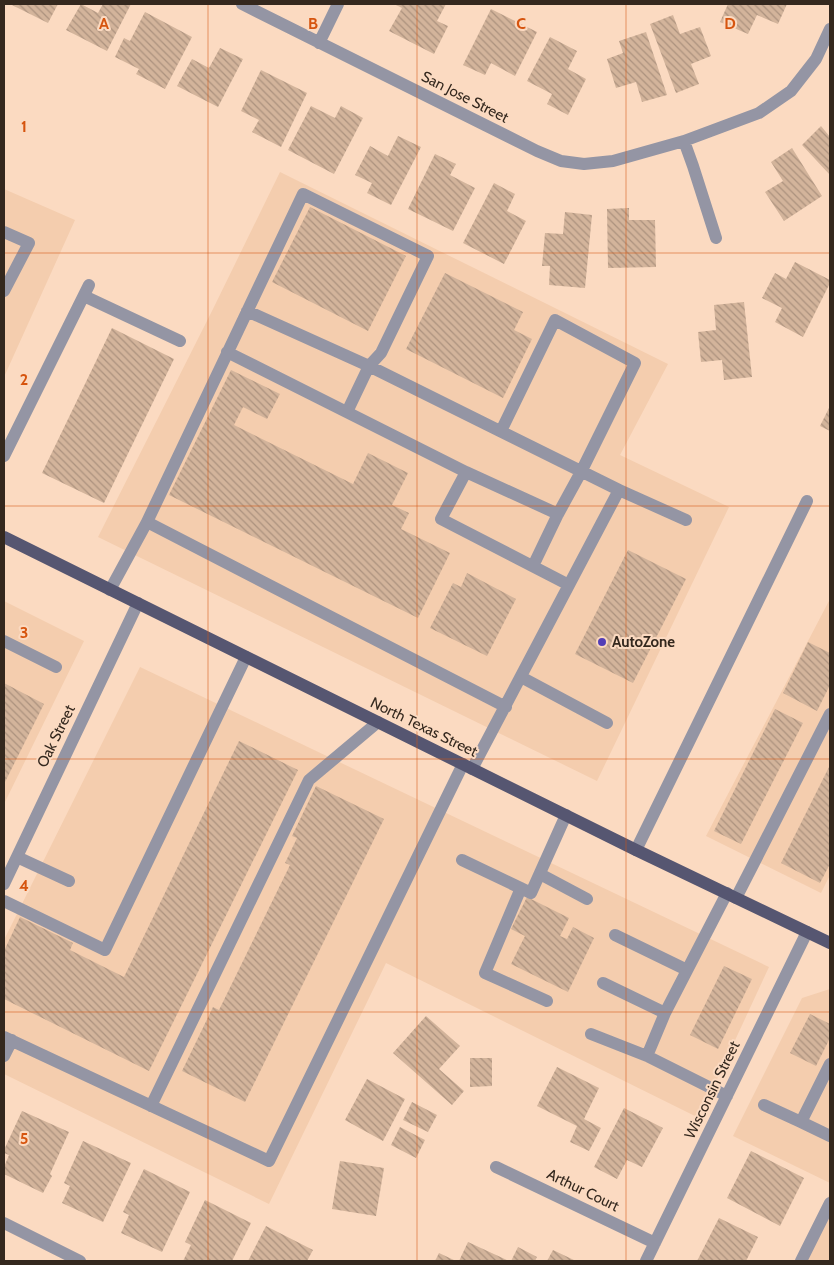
<svg xmlns="http://www.w3.org/2000/svg" width="834" height="1265" viewBox="0 0 834 1265" font-family="Cabin,sans-serif">
<style>
.built{fill:#f4cdae}
.building{fill:url(#building-back-hatch)}
.lines{fill:none;stroke-linecap:round;stroke-linejoin:round}
.minor{stroke:#9495a4;stroke-width:12}
.major{stroke:#565671;stroke-width:12}
.grid{fill:none;stroke:#d6540e;stroke-width:1;stroke-opacity:0.55}
.poi-dot{fill:#523eb6;stroke:#fbdac1;stroke-width:2}
.labels{text-anchor:middle;dominant-baseline:central;stroke-width:4;stroke-linejoin:round;paint-order:stroke}
.street-label{font-size:15px;fill:#34281e;stroke:#fbdac1}
.poi-label{font-size:15px;font-weight:bold;fill:#34281e;stroke:#fbdac1;text-anchor:start}
.grid-label{font-size:16px;text-anchor:middle;font-weight:bold;fill:#d6540e;stroke:#fbdac1;stroke-width:4;stroke-linejoin:round;paint-order:stroke}
</style>
<defs>
<pattern id="building-back-hatch" width="6" height="6" patternUnits="userSpaceOnUse" patternTransform="scale(1.25)"><rect width="6" height="6" fill="#d3b49b"/><path d="M-1 5l2 2M0 0l6 6M5-1l2 2" fill="none" stroke="#ac927e"/></pattern>
</defs>
<rect width="100%" height="100%" fill="#fbdac1"/>
<!-- built -->
<path class="built" d="M 280,172 L 668,364 L 620,455 L 729,507 L 597,781 L 98,537 L 213,309 Z
M 4,189 L 75,220 L 4,377 Z
M 830,599 L 830,875 L 821,893 L 706,836 Z
M 4,601 L 84,641 L 4,804 Z
M 140,667 L 769,967 L 699,1118 L 386,963 L 269,1204 L 4,1074 L 4,940 Z
M 830,989 L 830,1183 L 733,1136 L 802,998 Z
M 830,1193 L 830,1261 L 797,1261 Z"/>
<!-- building -->
<path class="building" d="M 10,4 L 58,4 L 48,23 Z
M 81,4 L 98,13 L 103,4 L 131,4 L 107,51 L 66,30 Z
M 394,4 L 446,4 L 437,21 L 448,26 L 434,54 L 389,31 L 402,8 Z
M 728,4 L 787,4 L 778,24 L 757,15 L 748,34 L 720,22 Z
M 491,9 L 537,32 L 515,76 L 491,63 L 485,75 L 463,65 Z
M 145,12 L 192,37 L 165,89 L 136,74 L 139,69 L 115,57 L 124,38 L 130,41 Z
M 673,15 L 680,34 L 700,27 L 711,56 L 691,64 L 699,84 L 676,93 L 650,24 Z
M 646,32 L 667,95 L 642,102 L 636,82 L 616,88 L 607,59 L 623,53 L 619,41 Z
M 550,37 L 577,51 L 568,69 L 586,79 L 568,115 L 547,104 L 552,94 L 527,81 Z
M 220,48 L 243,59 L 218,107 L 177,86 L 192,59 L 209,68 Z
M 261,70 L 307,93 L 281,147 L 252,132 L 259,120 L 241,111 Z
M 311,106 L 335,118 L 341,106 L 363,118 L 334,174 L 288,150 Z
M 821,126 L 830,137 L 830,175 L 802,145 Z
M 398,136 L 421,147 L 391,205 L 367,193 L 372,183 L 355,175 L 370,146 L 388,156 Z
M 792,148 L 822,196 L 784,221 L 765,192 L 783,181 L 771,162 Z
M 435,154 L 456,164 L 450,175 L 475,188 L 453,231 L 408,209 Z
M 494,183 L 515,194 L 507,211 L 526,221 L 504,264 L 463,243 Z
M 310,207 L 406,256 L 368,331 L 272,282 Z
M 629,208 L 629,220 L 655,220 L 656,267 L 608,268 L 607,209 Z
M 565,212 L 592,215 L 585,288 L 549,285 L 550,266 L 542,266 L 545,233 L 563,234 Z
M 795,262 L 830,280 L 830,283 L 803,337 L 775,322 L 782,308 L 762,298 L 775,273 L 786,279 Z
M 445,273 L 523,312 L 514,330 L 532,339 L 503,398 L 406,349 Z
M 744,302 L 752,377 L 724,380 L 722,360 L 701,362 L 698,332 L 716,330 L 714,305 Z
M 112,328 L 174,359 L 104,503 L 42,473 Z
M 231,370 L 280,394 L 267,419 L 243,407 L 234,425 L 353,484 L 368,453 L 408,473 L 392,505 L 409,513 L 401,529 L 450,553 L 418,618 L 169,495 Z
M 830,406 L 830,431 L 820,426 Z
M 628,550 L 686,579 L 633,683 L 575,654 Z
M 467,573 L 516,599 L 487,656 L 430,628 L 453,583 L 461,587 Z
M 808,642 L 830,653 L 830,685 L 817,711 L 783,693 Z
M 4,683 L 44,704 L 4,784 Z
M 775,709 L 803,723 L 741,844 L 714,831 Z
M 239,741 L 298,770 L 149,1071 L 4,999 L 4,951 L 20,917 L 73,943 L 70,950 L 124,977 Z
M 830,765 L 830,864 L 820,883 L 781,863 Z
M 316,786 L 384,819 L 245,1102 L 182,1071 L 213,1007 L 219,1010 L 290,865 L 285,863 L 297,838 L 292,836 Z
M 527,897 L 569,918 L 560,936 L 567,939 L 573,927 L 594,938 L 568,992 L 511,964 L 525,936 L 511,929 Z
M 724,966 L 752,979 L 718,1049 L 690,1035 Z
M 810,1014 L 830,1024 L 830,1038 L 816,1066 L 790,1053 Z
M 426,1016 L 460,1046 L 439,1069 L 464,1091 L 452,1105 L 393,1053 Z
M 470,1058 L 492,1058 L 492,1086 L 470,1087 Z
M 557,1067 L 599,1088 L 584,1119 L 601,1128 L 589,1151 L 570,1142 L 577,1126 L 537,1106 Z
M 367,1079 L 405,1099 L 383,1141 L 345,1120 Z
M 412,1102 L 437,1115 L 428,1132 L 403,1120 Z
M 624,1108 L 663,1128 L 642,1167 L 627,1160 L 617,1179 L 594,1167 Z
M 22,1111 L 69,1132 L 50,1174 L 52,1176 L 43,1193 L 4,1174 L 4,1167 L 9,1155 L 4,1153 L 4,1150 Z
M 400,1127 L 425,1140 L 416,1158 L 391,1145 Z
M 83,1141 L 131,1163 L 103,1222 L 62,1203 L 70,1186 L 64,1183 Z
M 751,1151 L 804,1178 L 780,1226 L 727,1198 Z
M 340,1161 L 384,1168 L 376,1216 L 332,1209 Z
M 144,1169 L 190,1192 L 162,1252 L 121,1233 L 129,1215 L 123,1212 Z
M 205,1200 L 251,1223 L 232,1261 L 183,1261 L 191,1245 L 185,1242 Z
M 719,1218 L 758,1237 L 746,1261 L 697,1261 Z
M 266,1226 L 313,1250 L 307,1261 L 248,1261 Z
M 468,1242 L 509,1261 L 459,1261 Z
M 518,1247 L 537,1257 L 535,1261 L 511,1261 Z
M 553,1250 L 576,1261 L 547,1261 Z
M 439,1253 L 456,1261 L 435,1261 Z"/>
<g class="lines">
<!-- minor -->
<path class="minor" d="M 242,4 L 537,151 L 561,161 L 584,164 L 613,161 L 684,141 L 759,113 L 791,91 L 816,59 L 830,29
M 319,43 L 338,4
M 684,141 L 693,166 L 716,238
M 4,232 L 29,243 L 4,291
M 84,296 L 180,341
M 247,311 L 369,366 L 347,412
M 227,352 L 466,472 L 441,519 L 569,585
M 501,431 L 555,320 L 635,363 L 581,472 L 558,514
M 4,456 L 89,285
M 466,472 L 558,514 L 533,566
M 147,522 L 303,194 L 428,256 L 381,353 L 369,366 L 619,490
M 110,590 L 147,522 L 506,707
M 4,641 L 56,667
M 521,677 L 607,723
M 472,769 L 619,490 L 686,520
M 636,850 L 807,501
M 17,857 L 69,881
M 462,860 L 531,893 L 566,815
M 540,874 L 587,899
M 4,884 L 138,603
M 521,888 L 485,973 L 547,1001
M 727,893 L 665,1013 L 647,1056 L 727,1096
M 736,898 L 830,714
M 4,901 L 105,950 L 246,657
M 615,935 L 687,970
M 603,983 L 665,1013
M 591,1034 L 647,1056
M 4,1037 L 269,1161 L 463,764
M 4,1056 L 12,1040
M 830,1064 L 801,1122 L 830,1136
M 764,1105 L 801,1122
M 151,1106 L 309,780 L 378,722
M 496,1167 L 655,1243
M 4,1223 L 80,1261
M 646,1261 L 807,932
M 801,1261 L 830,1203"/>
<!-- major -->
<path class="major" d="M 4,537 L 636,850 L 830,943"/>
</g>
<!-- grid -->
<path class="grid" d="M 208,4 L 208,1261M 417,4 L 417,1261M 626,4 L 626,1261M 4,253 L 830,253M 4,506 L 830,506M 4,759 L 830,759M 4,1012 L 830,1012"/>
<!-- markers -->
<circle class="poi-dot" cx="602" cy="642" r="5"/>
<g class="labels">
<!-- street labels -->
<g class="street-label">
<text transform="translate(465 97) rotate(27)">San Jose Street</text>
<text transform="translate(424 727) rotate(26)">North Texas Street</text>
<text transform="translate(56 736) rotate(-64)">Oak Street</text>
<text transform="translate(712 1090) rotate(-64)">Wisconsin Street</text>
<text transform="translate(583 1190) rotate(26)">Arthur Court</text>
</g>
<!-- poi labels -->
<g class="poi-label">
<text x="612" y="642">AutoZone</text>
</g>
</g>
<g class="grid-label">
<text x="104" y="29">A</text>
<text x="313" y="29">B</text>
<text x="521" y="29">C</text>
<text x="730" y="29">D</text>
<text x="24" y="132">1</text>
<text x="24" y="385">2</text>
<text x="24" y="638">3</text>
<text x="24" y="891">4</text>
<text x="24" y="1144">5</text>
</g>
<!-- border -->
<rect width="834" height="1265" fill="none" stroke="#34281e" stroke-width="10"/>
</svg>
